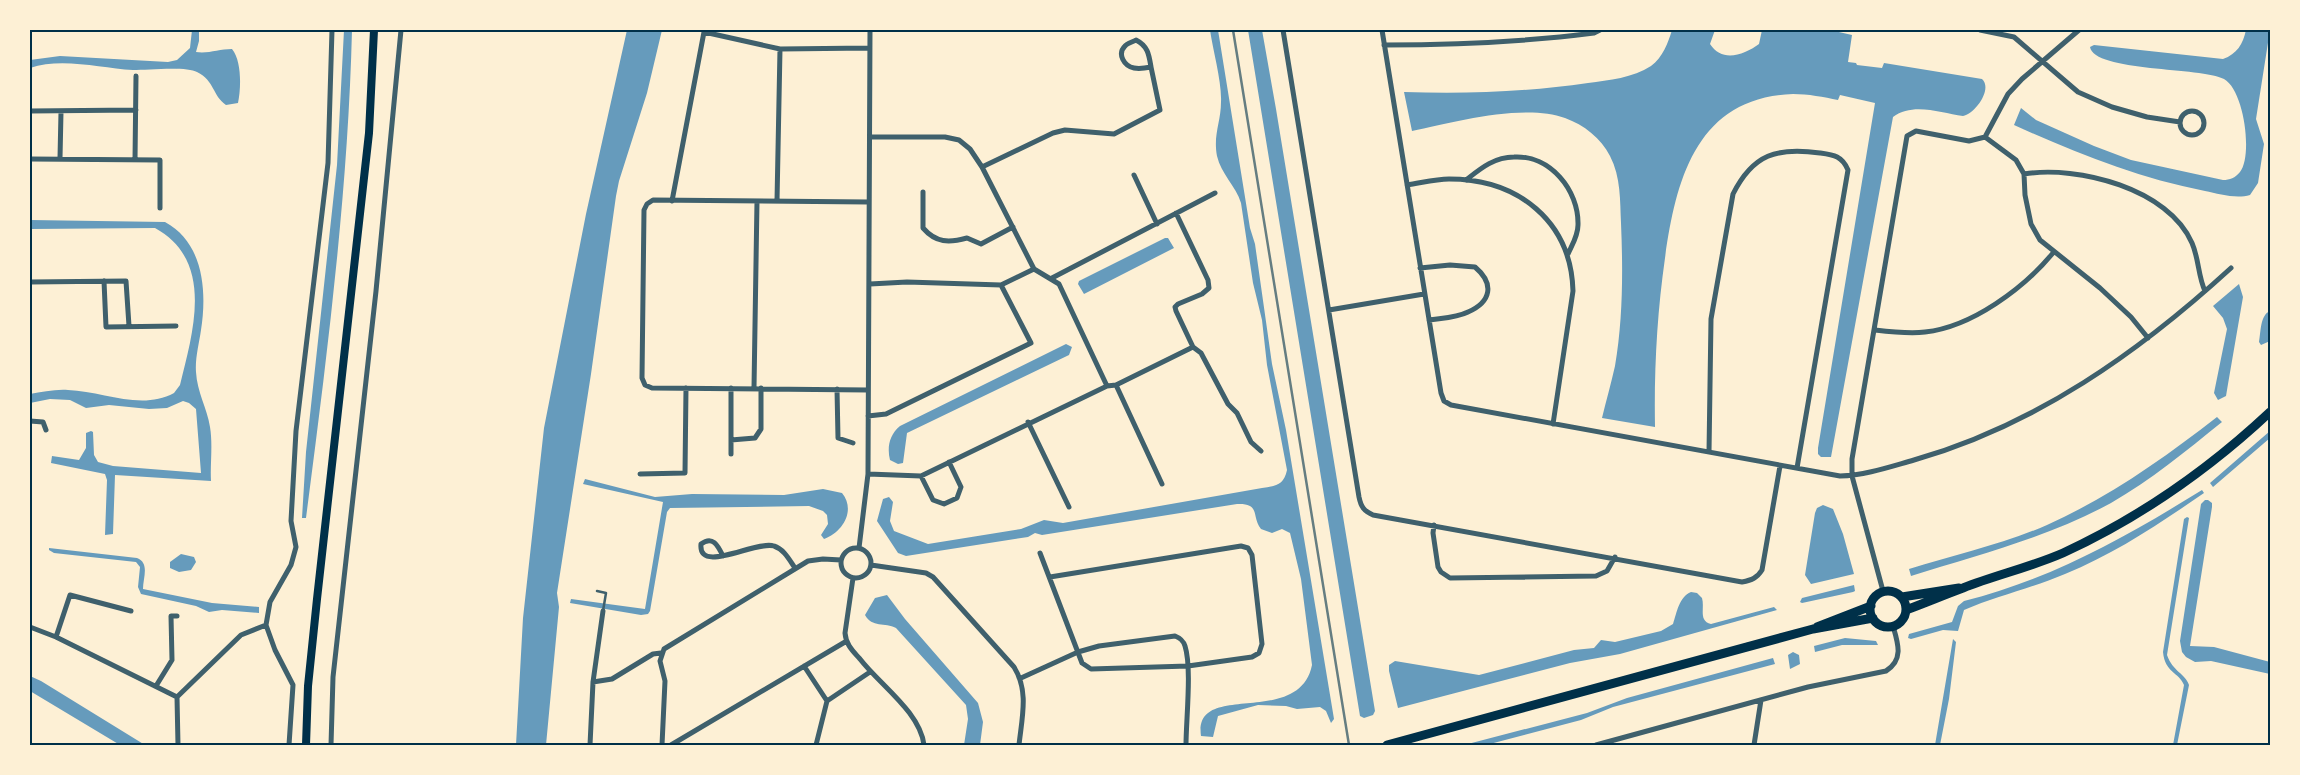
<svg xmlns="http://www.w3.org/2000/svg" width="2300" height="775" viewBox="0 0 2300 775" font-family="'Work Sans',sans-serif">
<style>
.water{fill:#669bbc}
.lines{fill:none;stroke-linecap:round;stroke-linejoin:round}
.service{stroke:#3f606c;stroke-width:2.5}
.minor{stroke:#3f606c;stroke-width:5}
.secondary{stroke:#003049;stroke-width:8}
.primary{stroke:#003049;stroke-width:9}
.rail{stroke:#657d81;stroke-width:2.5}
.neatline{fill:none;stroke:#003049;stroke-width:2}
</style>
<rect width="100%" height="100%" fill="#fdf0d5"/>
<!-- water -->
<path class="water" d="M 192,30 L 199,30 L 199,41 L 196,52 C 208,54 219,49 232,49 C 242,61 241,89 238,103 L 226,105 C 212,95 215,81 197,72 C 187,66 147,70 133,70 C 101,68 61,57 30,68 L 30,60 L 60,56 L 168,62 L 177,60 L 190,48 Z
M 344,30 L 352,30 C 348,193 327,356 306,518 L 302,518 L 306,452 L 337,165 Z
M 627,30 L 662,30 L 647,93 L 619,181 L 616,196 L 591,374 L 557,593 L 559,607 L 546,745 L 516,745 L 523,618 L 544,428 L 586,214 Z
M 1210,30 L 1218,30 L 1250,228 L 1255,244 L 1272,364 L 1286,430 L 1334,719 L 1331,723 L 1326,711 L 1320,707 L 1297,709 L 1286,706 L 1258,705 L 1218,716 L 1213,737 L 1201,736 C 1193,679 1299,729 1312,665 L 1301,579 L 1290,533 L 1282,529 L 1272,533 L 1261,529 C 1251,516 1261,503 1237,504 L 1042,535 L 1035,533 L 1028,537 L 906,556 L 898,553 L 877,521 L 883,499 L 889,497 L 893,502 L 890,521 L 894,531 L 928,544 L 1021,529 L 1044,520 L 1063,523 L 1262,488 C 1276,486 1284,485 1287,470 L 1267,365 L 1262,320 L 1253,283 L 1241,203 C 1236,186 1221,174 1217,156 C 1213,135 1221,122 1221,102 C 1222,82 1213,51 1210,30 Z
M 1248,30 L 1262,30 L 1276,109 L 1375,711 L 1373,715 L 1364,718 L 1360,716 Z
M 1672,30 L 1715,30 L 1710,44 C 1722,63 1744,55 1759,44 L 1762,30 L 1830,30 L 1852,35 L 1848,62 L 1856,63 L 1857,65 L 1882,68 L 1884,63 L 1982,79 C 1993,89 1975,114 1963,116 C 1941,113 1913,102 1893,117 L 1831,457 L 1821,457 L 1818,454 L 1818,448 L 1875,103 L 1840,95 L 1838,100 C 1824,97 1808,94 1793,94 C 1697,97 1676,179 1665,258 C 1657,314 1654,370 1655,427 L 1602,418 C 1606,401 1611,384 1615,366 C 1623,319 1623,271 1621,223 C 1620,201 1621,177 1610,156 C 1601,138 1584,125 1565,118 C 1525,103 1453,122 1412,131 L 1404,92 C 1466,94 1527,92 1588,83 C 1609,80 1633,78 1651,66 C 1663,57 1668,43 1672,30 Z
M 2246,30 L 2270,30 L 2256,119 L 2264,144 L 2258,183 L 2250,195 C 2236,199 2219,194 2205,191 C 2138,178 2076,153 2014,125 L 2021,108 L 2036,120 L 2094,146 L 2131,160 L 2223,180 C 2230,180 2235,178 2240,172 C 2253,155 2244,90 2224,79 C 2202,67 2094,72 2090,47 L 2094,45 L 2223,59 C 2237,54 2243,44 2246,30 Z
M 30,220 L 165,222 C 204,243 207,292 201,330 C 199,344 195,358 196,372 C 197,392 207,408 210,427 C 213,445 210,464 211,481 L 115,475 L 113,534 L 105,535 L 107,480 L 105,474 L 51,463 L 52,456 L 79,460 L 86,448 L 86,433 L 91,431 L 93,432 L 94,455 L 98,462 L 113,466 L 201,473 L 196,409 L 189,403 L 183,401 L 167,408 L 149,409 L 109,405 L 86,408 L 70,400 L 50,399 L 30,403 L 30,394 C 42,392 56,389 68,390 C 102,391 141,411 174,393 L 180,385 C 193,332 215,261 155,228 L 30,229 Z
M 1165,238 L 1168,238 L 1174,248 L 1084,294 L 1078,284 L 1079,281 Z
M 2239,284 L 2243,297 L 2228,384 L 2226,396 L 2218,400 L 2214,393 L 2227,329 L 2223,318 L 2213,306 Z
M 2270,311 L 2270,341 L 2261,345 L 2259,342 C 2261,332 2260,315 2270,311 Z
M 1066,344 L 1072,347 L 1069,355 L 907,433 L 903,463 L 898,464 L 890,460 C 887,448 889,435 900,426 Z
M 2217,417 L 2222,422 C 2186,451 2151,480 2111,503 C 2049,537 1978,555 1911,576 L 1909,569 C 1955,555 2003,544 2047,525 C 2109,497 2163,459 2217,417 Z
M 2270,431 L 2270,438 L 2213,487 L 2210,483 Z
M 585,479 L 655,497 L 692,494 L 784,495 L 823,489 L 842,493 C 856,510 843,532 824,539 L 821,535 L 828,524 L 827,515 L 823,511 L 809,506 L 670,508 L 667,512 L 650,611 L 648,614 L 641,615 L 570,603 L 571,599 L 645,609 L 663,502 L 583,484 Z
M 2202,490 L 2204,493 C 2159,524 2116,553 2065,574 C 2032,588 1997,596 1964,610 L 1958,631 L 1943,630 L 1911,639 L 1908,638 L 1909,634 L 1952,622 L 1958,606 L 1964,601 C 2052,579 2126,537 2202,490 Z
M 2205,500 L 2208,500 L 2212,503 L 2212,507 L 2190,646 L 2214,647 L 2270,662 L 2270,674 L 2211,661 L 2195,662 L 2186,657 L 2182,652 L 2180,641 L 2201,504 Z
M 1823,505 L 1833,509 L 1843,534 L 1854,574 L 1811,584 L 1805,575 L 1815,513 L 1817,508 Z
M 2187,517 L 2189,518 L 2167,655 C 2173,672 2185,673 2189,685 L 2177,745 L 2173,745 L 2184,685 C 2179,672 2165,673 2163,652 L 2184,519 Z
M 49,548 L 137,558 C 150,563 143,578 143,589 L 212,603 L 259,607 L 259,613 L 222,610 L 209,612 L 196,606 L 141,594 L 138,587 L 140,567 L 136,562 L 54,553 L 49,550 Z
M 181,554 L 194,557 L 196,562 L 191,570 L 179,572 L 170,568 L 170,562 Z
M 1854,585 L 1855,591 L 1853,592 L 1802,603 L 1800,602 L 1802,598 Z
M 1691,592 L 1697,593 L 1702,598 C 1705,608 1698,621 1711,624 L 1774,607 L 1777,610 L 1620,654 L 1570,663 L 1398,708 L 1389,671 L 1389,665 L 1395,661 L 1479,675 L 1574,650 L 1594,648 L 1601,640 L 1615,642 L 1661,631 L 1673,624 C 1677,612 1679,597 1691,592 Z
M 887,595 L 905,619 L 978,703 L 983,722 L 980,745 L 964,745 L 968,719 L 966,705 L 896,628 C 885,622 872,628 865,615 L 875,598 Z
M 1845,638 L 1876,641 L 1878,645 L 1842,645 L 1815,652 L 1814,646 Z
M 1953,639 L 1956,642 L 1949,699 L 1940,745 L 1935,745 Z
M 1793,652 L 1799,655 L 1800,664 L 1790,669 L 1788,655 Z
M 1773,658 L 1775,664 L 1613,707 L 1581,720 L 1486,745 L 1464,745 L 1587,713 L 1627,698 Z
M 30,676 L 41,681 L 145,745 L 120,745 L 30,691 Z"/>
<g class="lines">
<!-- service -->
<path class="service" d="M 597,591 L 606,593 L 603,611"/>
<!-- minor -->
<path class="minor" d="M 1283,30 L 1359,497 C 1361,507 1364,511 1373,515 L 1742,582 C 1752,580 1757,578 1762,570 L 1780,466
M 1382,30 L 1441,393 L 1444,401 L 1451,405 L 1840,476 C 1866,475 1889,467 1914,460 C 2036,425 2138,353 2231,268
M 1980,30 L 2014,37 L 2078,92 L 2112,107 L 2147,117 L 2180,122
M 1384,45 C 1455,45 1524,42 1594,33 L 1600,30
M 30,111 L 136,110
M2180 123a12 12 0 1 1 24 0a12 12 0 1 1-24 0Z
M 1985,137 L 2016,160 L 2024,174 L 2025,195 L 2031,224 L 2040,240 L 2100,288 L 2131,317 L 2148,338
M 60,158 L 61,112
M 30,159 L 160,160 L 160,208
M 135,160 L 136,76
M 982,167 L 1053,133 L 1065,130 L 1114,134 L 1160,110 L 1151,67 C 1146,68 1139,69 1134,68 C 1124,66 1117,54 1125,46 C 1127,43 1133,42 1136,40 C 1148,46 1149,55 1151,67
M 2024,174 C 2078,165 2169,189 2192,243 C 2199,259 2198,276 2205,291
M 1134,175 L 1157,224
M 1466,180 C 1480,169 1494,157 1514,157 C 1550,155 1579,190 1578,225 C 1578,236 1572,245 1568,254
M 1407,185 C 1421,183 1435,179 1449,179 C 1518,179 1571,221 1573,291 L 1553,424
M 923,192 L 923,228 C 936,243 949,243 967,238 L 981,244 L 1013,227
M 672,201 L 704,32 L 780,49 L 869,48
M 777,201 L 780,49
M 1176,213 L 1208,280 L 1209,288 L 1202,294 L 1178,304 L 1175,307 L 1176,311 L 1193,347 L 1201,353 L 1228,404 L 1237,413 L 1251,442 L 1261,451
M 1420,268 L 1450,265 L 1475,267 C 1495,284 1491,302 1468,312 C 1456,318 1442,318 1429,320
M 1052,278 L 1215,193
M 104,281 L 106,327 L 176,326
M 30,282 L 126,281 L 129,326
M 870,284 L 907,282 L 1001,285 L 1034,269
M 1329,310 L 1424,294
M 1875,330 C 1892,332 1909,334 1925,332 C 1972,327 2024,288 2053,253
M 1116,385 L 1162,484
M 1107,386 L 1116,385 L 1193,347
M 731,388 L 731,440 L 755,438 L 761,429 L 761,388
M 754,388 L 757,201
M 837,389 L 838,438 L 853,443
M 868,390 L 652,388 L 645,385 L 642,378 L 644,210 L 647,204 L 653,200 L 868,202
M 868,416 L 886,414 L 1031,343 L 1001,285
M 30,421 L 43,422 L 46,430
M 1028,422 L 1069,507
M 1709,452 L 1711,319 L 1733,194 C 1753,154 1777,147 1820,153 C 1834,155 1842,156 1848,170 L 1797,468
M 731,454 L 731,440
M 640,474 L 685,473 L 686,388
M 868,474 L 921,476 L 1107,386 L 1059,284 L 1034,269 L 982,167 L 970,149 L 959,140 L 945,137 L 871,137
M 921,476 L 933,500 L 944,504 L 957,498 L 961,487 L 949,462
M 1434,525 L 1433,533 L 1438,567 L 1441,572 L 1450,578 L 1596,576 L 1607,571 L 1615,557
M 859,548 L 868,474 L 870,30
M841 563a15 15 0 1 1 30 0a15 15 0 1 1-30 0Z
M 1040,553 L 1082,663 L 1091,669 L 1188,666 L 1252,657 L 1259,653 L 1262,644 L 1252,555 L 1248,548 L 1241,546 L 1050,577
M 723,556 C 718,546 713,535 701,544 C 698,575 756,540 774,546 C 784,549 790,561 795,568
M 871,565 L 926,573 L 933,577 L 1014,667 C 1029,691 1022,717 1019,745
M 853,578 L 845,633 C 846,645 853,651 860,659 C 880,685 920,712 924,745
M 1883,591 L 1852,476 L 1852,459 L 1907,136 L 1916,131 L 1969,141 L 1985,137 L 2008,94 L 2022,79 L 2079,30
M 266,625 L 270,602 L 291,565 L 296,547 L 291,521 L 296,431 L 328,163 L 332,30
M 266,625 L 275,650 L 293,685 L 289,745
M 30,627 L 56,637 L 177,697
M 56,637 L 70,595 L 131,611
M 804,666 L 827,701 L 870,672
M 1021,678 L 1078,652 L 1099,646 L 1175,636 C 1180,638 1183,640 1185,646 C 1192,668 1186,720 1186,745
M 593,682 L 612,679 L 653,654 L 661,653
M 156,686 L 172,660 L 171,616 L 177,616
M 178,745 L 177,697 L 241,635 L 266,625
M 331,745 L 333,677 L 376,291 L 401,30
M 590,745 L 593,682 L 603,611
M 662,745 L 665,681 L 660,661 L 664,649 L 808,561 L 823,559 L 841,560
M 671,745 L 845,642
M 816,745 L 827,701
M 1596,745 L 1808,687 L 1886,671 C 1904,660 1898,643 1893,626
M 1754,745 L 1761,700"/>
<!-- secondary -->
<path class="secondary" d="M 306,745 L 308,686 L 317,599 L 369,133 L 374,30"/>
<!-- primary -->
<path class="primary" d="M1870 609a18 18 0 1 1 36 0a18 18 0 1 1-36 0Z
M 1902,597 L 1959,588
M 1906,610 C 1925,603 1944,595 1963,588 C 1996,575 2031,567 2063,553 C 2141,517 2208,470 2270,412
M 1817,627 L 1871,606
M 1387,745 L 1813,629 L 1873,618"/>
<!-- rail -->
<path class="rail" d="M 1233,30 L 1349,745"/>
</g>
<!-- border -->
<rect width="2300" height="775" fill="none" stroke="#fdf0d5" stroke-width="62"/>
<rect x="31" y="31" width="2238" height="713" class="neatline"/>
</svg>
